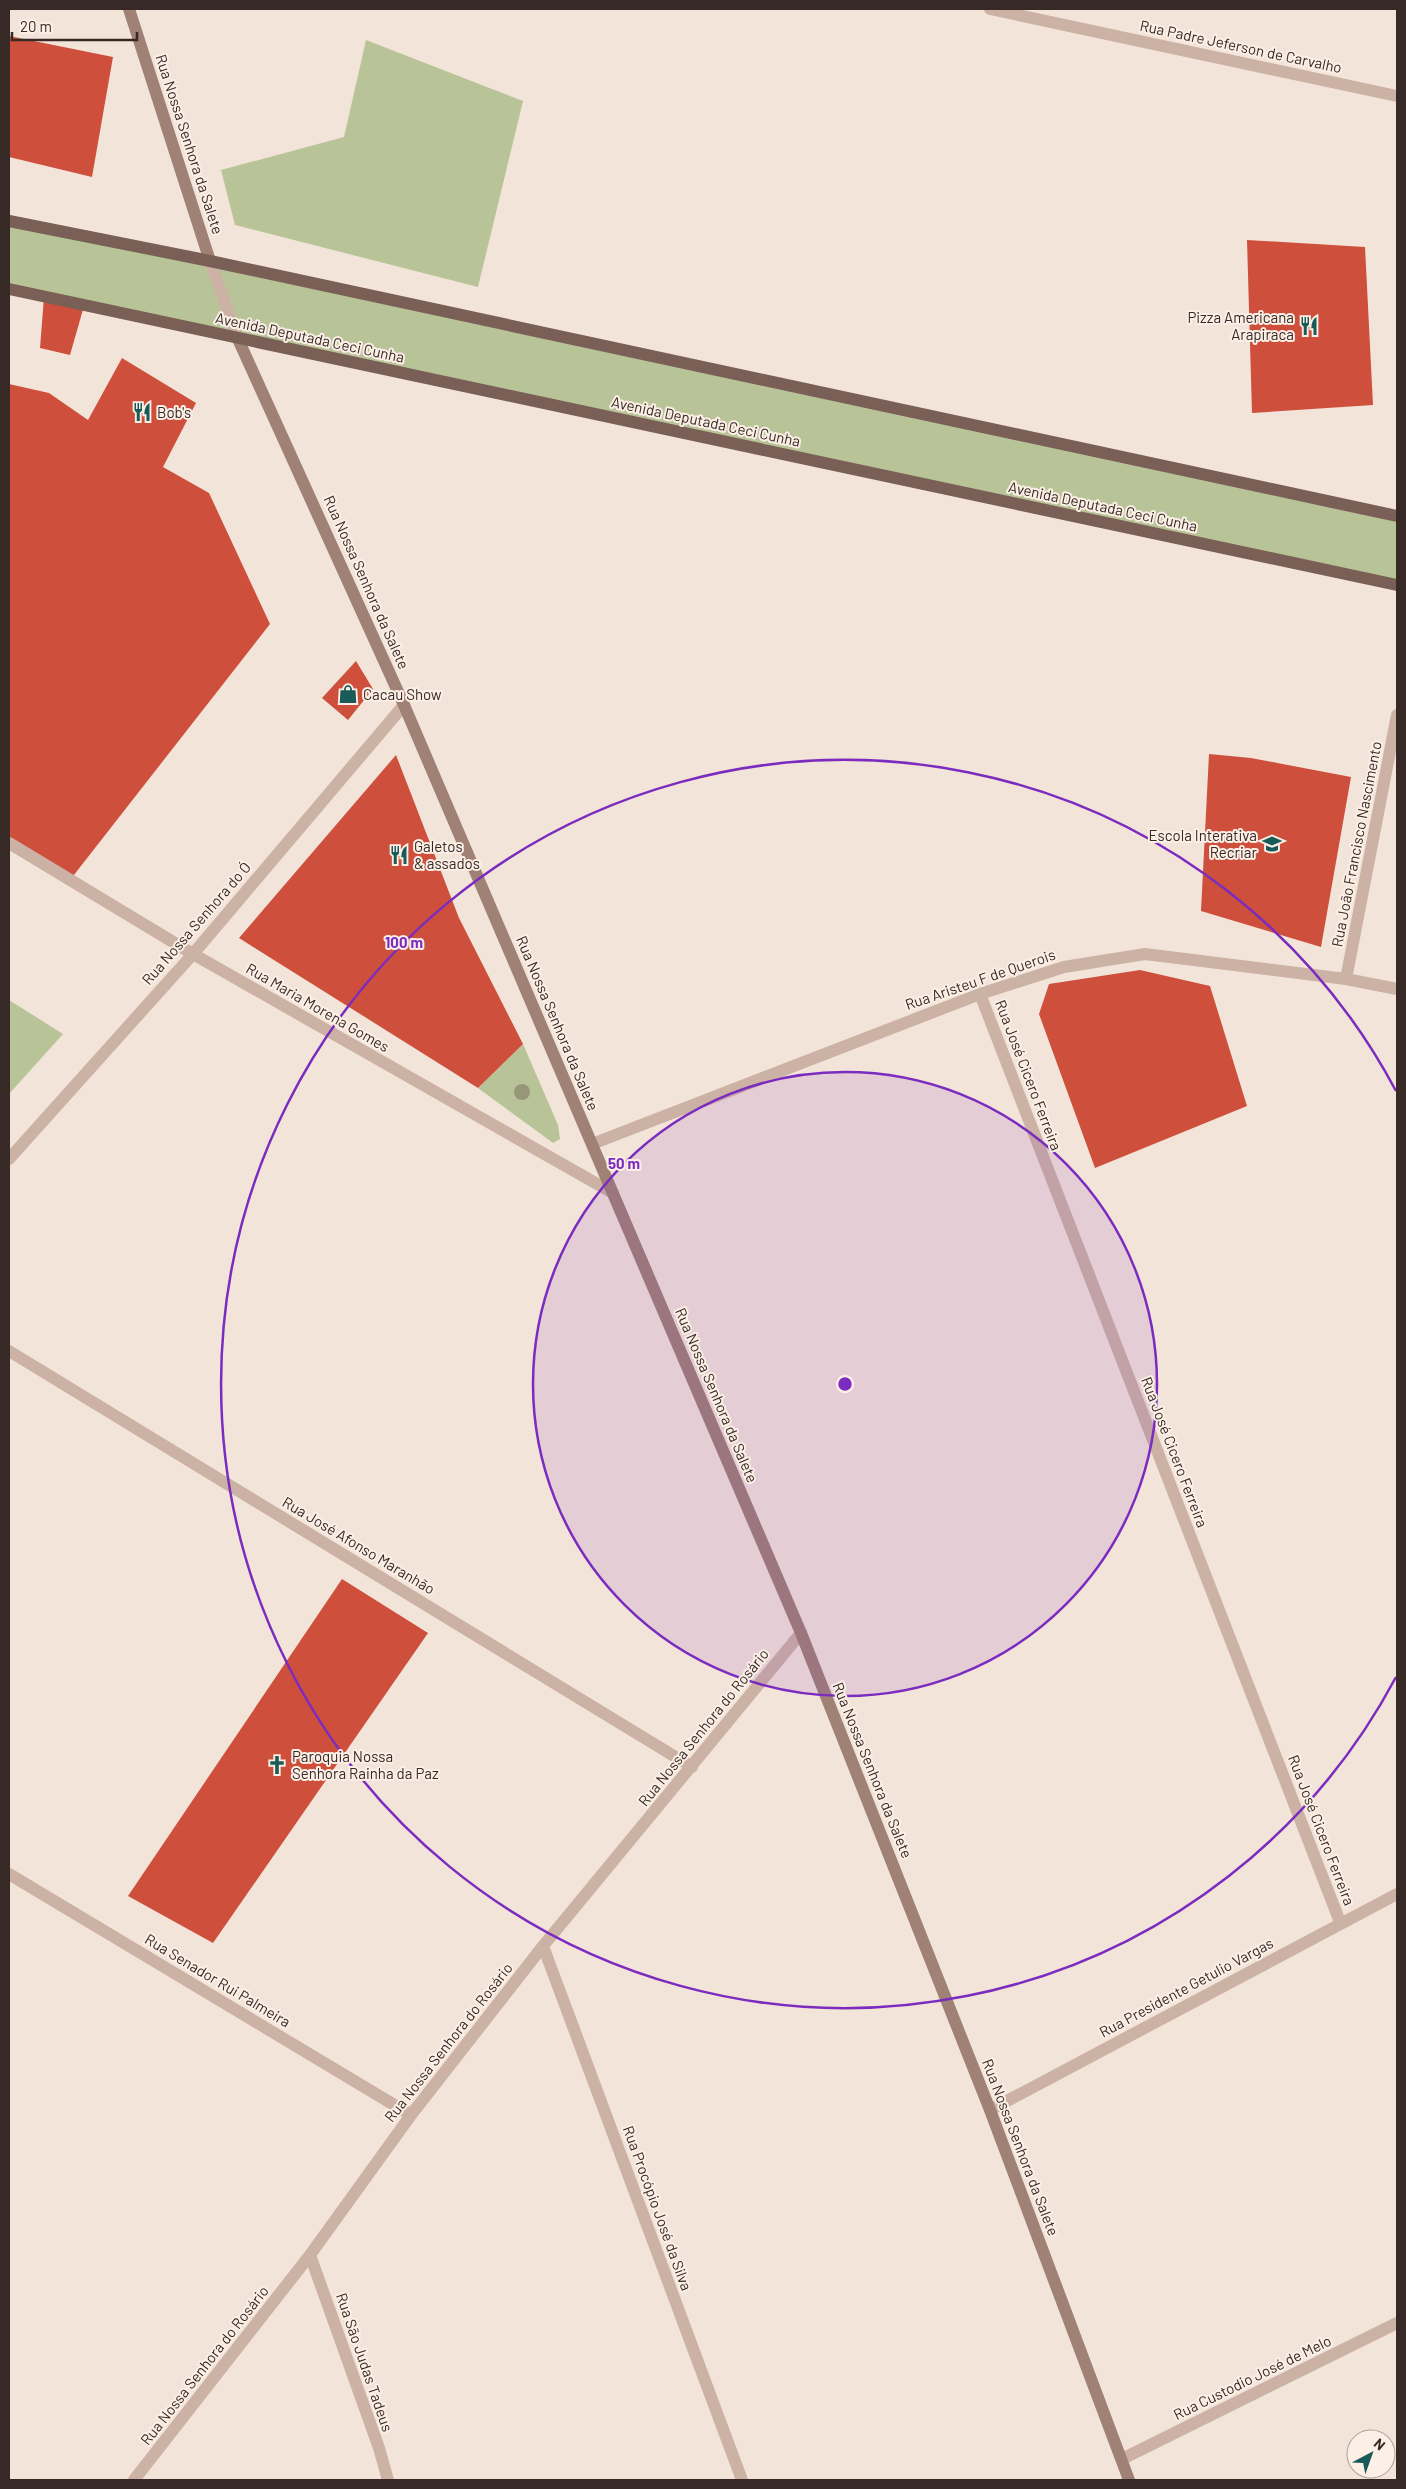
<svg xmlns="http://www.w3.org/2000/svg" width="1406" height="2489" viewBox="0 0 1406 2489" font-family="Barlow,sans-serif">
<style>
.green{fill:#b9c398}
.building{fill:#ce503c}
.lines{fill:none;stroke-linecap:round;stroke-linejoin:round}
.street{stroke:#ccb2a4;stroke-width:12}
.secondary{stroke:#a08176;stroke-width:12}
.primary{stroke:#7a5f56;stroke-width:12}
.tree{fill:#979678}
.ring{fill:none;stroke:#7b2cbf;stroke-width:2.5}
.labels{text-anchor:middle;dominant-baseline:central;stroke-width:4;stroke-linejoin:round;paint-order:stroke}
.street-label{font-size:15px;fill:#372a26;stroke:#fbefe6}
.poi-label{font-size:15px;fill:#372a26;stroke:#fbefe6;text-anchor:start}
.centre{fill:#7b2cbf;stroke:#fbefe6;stroke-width:2.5}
.ring-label{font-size:15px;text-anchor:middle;font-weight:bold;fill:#7b2cbf;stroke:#fbefe6;stroke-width:4;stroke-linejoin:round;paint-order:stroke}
</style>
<rect width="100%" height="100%" fill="#f3e4d9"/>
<!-- green -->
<path class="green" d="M 366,40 L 523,101 L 478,287 L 235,225 L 221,170 L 344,137 Z
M 9,221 L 1397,516 L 1397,585 L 9,289 Z
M 9,1000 L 63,1034 L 9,1094 Z
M 523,1044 L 558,1125 L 560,1139 L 553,1143 L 478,1088 Z"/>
<!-- building -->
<path class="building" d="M 9,36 L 113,57 L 92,177 L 9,157 Z
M 1247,240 L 1365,247 L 1373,405 L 1252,413 Z
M 44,297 L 84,306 L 70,355 L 40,348 Z
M 122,358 L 196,403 L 163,467 L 209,493 L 270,624 L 70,880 L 9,843 L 9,384 L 49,393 L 88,420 Z
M 356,661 L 373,689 L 348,720 L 322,698 Z
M 1209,754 L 1251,758 L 1351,777 L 1321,947 L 1201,911 Z
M 396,755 L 459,918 L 523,1044 L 478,1088 L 239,938 Z
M 1140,970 L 1210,986 L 1247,1106 L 1095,1168 L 1039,1014 L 1049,984 Z
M 342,1579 L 428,1633 L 213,1943 L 128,1896 Z"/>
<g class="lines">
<!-- street -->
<path class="street" d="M 990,9 L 1397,96
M 210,261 L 238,339
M 9,843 L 193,954 L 613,1193
M 1346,979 L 1397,715
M 980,994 L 1340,1922
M 592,1144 L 980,994 L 1064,967 L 1145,954 L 1346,979 L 1397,989
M 9,1159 L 193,954 L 404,705
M 9,1351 L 692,1767
M 9,1874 L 411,2115
M 543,1946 L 742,2480
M 990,2110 L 1397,1894
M 310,2255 L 379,2448 L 388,2480
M 1122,2459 L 1397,2323
M 134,2480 L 310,2255 L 411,2115 L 543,1946 L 801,1633"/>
<!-- secondary -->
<path class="secondary" d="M 129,9 L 210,261
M 238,339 L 404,705 L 801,1633 L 990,2110 L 1129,2480"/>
<!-- primary -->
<path class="primary" d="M 9,221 L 210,261 L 1397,516
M 9,289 L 1397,585"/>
</g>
<!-- trees -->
<circle class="tree" cx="522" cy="1092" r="8"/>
<!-- distance rings -->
<circle cx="845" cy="1384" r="312" fill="#7b2cbf" fill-opacity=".12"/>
<g class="ring">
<circle cx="845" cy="1384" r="312"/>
<path d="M1396 1677A624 624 0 1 1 1396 1091"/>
</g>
<!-- icons -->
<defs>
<g id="restaurant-bare" transform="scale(1.5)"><path d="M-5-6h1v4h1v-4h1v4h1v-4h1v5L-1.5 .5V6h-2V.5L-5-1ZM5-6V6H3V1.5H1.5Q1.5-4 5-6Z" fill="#195b59" stroke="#fbefe6" stroke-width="2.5" paint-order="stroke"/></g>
<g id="shop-bare" transform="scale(1.5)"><path d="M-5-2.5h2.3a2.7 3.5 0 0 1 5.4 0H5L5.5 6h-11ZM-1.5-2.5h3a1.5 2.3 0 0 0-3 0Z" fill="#195b59" stroke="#fbefe6" stroke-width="2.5" paint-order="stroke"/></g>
<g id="school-bare" transform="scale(1.5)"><path d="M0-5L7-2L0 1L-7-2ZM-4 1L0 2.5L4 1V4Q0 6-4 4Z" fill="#195b59" stroke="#fbefe6" stroke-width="2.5" paint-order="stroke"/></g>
<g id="church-bare" transform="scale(1.5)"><path d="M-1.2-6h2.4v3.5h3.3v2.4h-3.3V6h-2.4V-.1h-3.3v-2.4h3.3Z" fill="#195b59" stroke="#fbefe6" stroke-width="2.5" paint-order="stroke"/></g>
</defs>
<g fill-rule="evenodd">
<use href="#restaurant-bare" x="1309" y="326"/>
<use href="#restaurant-bare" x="142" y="412"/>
<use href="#shop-bare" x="348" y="694"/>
<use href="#school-bare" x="1272" y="844"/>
<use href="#restaurant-bare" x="399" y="855"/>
<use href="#church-bare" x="277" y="1765"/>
</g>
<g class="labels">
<!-- street labels -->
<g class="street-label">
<text transform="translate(1241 46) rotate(12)">Rua Padre Jeferson de Carvalho</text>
<text transform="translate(190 144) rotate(72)">Rua Nossa Senhora da Salete</text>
<text transform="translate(310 337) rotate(12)">Avenida Deputada Ceci Cunha</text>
<text transform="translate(706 421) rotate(12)">Avenida Deputada Ceci Cunha</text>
<text transform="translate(1103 506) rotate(12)">Avenida Deputada Ceci Cunha</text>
<text transform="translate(367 582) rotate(66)">Rua Nossa Senhora da Salete</text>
<text transform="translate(1356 844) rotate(-79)">Rua João Francisco Nascimento</text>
<text transform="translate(196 923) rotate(-49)">Rua Nossa Senhora do Ó</text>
<text transform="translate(980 979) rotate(-19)">Rua Aristeu F de Querois</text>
<text transform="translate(318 1007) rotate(30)">Rua Maria Morena Gomes</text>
<text transform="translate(558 1023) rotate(67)">Rua Nossa Senhora da Salete</text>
<text transform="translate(1029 1075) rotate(69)">Rua José Cicero Ferreira</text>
<text transform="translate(717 1395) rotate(67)">Rua Nossa Senhora da Salete</text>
<text transform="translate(1175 1452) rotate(69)">Rua José Cicero Ferreira</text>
<text transform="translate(359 1545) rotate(31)">Rua José Afonso Maranhão</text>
<text transform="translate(703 1727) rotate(-51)">Rua Nossa Senhora do Rosário</text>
<text transform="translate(873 1770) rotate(68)">Rua Nossa Senhora da Salete</text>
<text transform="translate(1322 1830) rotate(69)">Rua José Cicero Ferreira</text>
<text transform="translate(218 1980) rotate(31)">Rua Senador Rui Palmeira</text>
<text transform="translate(1186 1987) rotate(-28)">Rua Presidente Getulio Vargas</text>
<text transform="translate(448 2042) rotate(-52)">Rua Nossa Senhora do Rosário</text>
<text transform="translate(1021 2147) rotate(69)">Rua Nossa Senhora da Salete</text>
<text transform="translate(658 2208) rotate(70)">Rua Procópio José da Silva</text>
<text transform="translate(365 2362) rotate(71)">Rua São Judas Tadeus</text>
<text transform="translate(204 2365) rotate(-52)">Rua Nossa Senhora do Rosário</text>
<text transform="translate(1252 2377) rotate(-26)">Rua Custodio José de Melo</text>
</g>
<!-- poi labels -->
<g class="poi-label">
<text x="1294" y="317" text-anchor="end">Pizza Americana<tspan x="1294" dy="17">Arapiraca</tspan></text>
<text x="157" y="412">Bob's</text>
<text x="363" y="694">Cacau Show</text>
<text x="1257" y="835" text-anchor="end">Escola Interativa<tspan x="1257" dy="17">Recriar</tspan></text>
<text x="414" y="846">Galetos<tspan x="414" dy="17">&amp; assados</tspan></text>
<text x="292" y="1756">Paroquia Nossa<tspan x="292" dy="17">Senhora Rainha da Paz</tspan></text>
</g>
</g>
<circle cx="845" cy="1384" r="8" class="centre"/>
<g class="ring-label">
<text x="404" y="948">100 m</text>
<text x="624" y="1169">50 m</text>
</g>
<!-- border -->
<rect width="1406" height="2489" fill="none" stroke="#372a26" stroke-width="20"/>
<!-- north arrow -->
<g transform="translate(1371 2454) rotate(41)"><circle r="24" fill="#fbefe6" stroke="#ada099"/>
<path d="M0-4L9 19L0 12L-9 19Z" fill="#195b59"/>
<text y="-8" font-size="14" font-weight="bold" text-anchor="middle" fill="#372a26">N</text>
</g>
<!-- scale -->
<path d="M12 32v8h125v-8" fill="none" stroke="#372a26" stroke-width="2.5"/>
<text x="20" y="32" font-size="15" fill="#372a26" stroke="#fbefe6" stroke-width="4" paint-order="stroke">20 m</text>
</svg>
